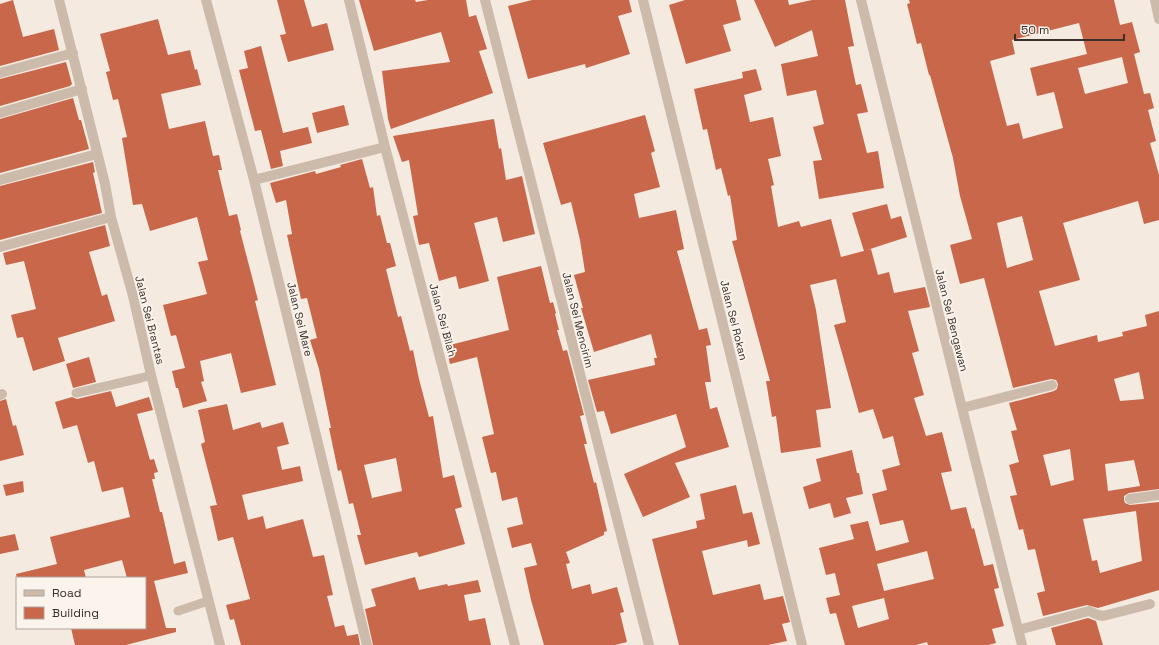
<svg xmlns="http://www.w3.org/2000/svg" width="1159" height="645" viewBox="0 0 1159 645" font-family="'Space Grotesk',sans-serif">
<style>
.building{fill:#c8674a;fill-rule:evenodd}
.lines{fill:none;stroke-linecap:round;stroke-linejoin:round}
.service{stroke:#ccbaab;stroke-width:9}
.minor{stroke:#ccbaab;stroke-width:10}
.labels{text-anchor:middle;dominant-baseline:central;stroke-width:3.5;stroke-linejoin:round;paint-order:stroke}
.street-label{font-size:11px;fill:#3a2f2a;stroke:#fbf4ed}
</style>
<rect width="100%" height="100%" fill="#f4eae0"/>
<!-- building -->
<path class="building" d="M 13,0 L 23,37 L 54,29 L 59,50 L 0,66 L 0,4 Z
M 277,0 L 304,0 L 312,27 L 327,23 L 334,50 L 288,62 L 280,35 L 286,34 Z
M 359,0 L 415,0 L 416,2 L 428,0 L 466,0 L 469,17 L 476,15 L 487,49 L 479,51 L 493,93 L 391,129 L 388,119 L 382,71 L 450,62 L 441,32 L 374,51 Z
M 532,0 L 629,0 L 632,12 L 618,16 L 630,54 L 586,68 L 585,64 L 528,79 L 508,6 Z
M 685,0 L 736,0 L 741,20 L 723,25 L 731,51 L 686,64 L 669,5 Z
M 754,0 L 788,0 L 789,5 L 812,0 L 845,0 L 854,46 L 848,47 L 856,85 L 861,84 L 868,112 L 857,114 L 867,153 L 878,151 L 884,188 L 819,199 L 813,161 L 822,160 L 813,127 L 824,124 L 816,90 L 787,96 L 781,64 L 818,56 L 812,30 L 775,47 Z
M 909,0 L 1114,0 L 1120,25 L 1132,22 L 1140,52 L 1134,54 L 1144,94 L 1150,93 L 1154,108 L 1148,110 L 1156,141 L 1150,143 L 1159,175 L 1159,220 L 1144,224 L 1138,201 L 1063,223 L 1080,280 L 1039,291 L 1055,346 L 1097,335 L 1098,342 L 1123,336 L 1122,332 L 1147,326 L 1145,315 L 1159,311 L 1159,489 L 1129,493 L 1124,496 L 1124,500 L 1125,503 L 1130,505 L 1159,502 L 1159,590 L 1098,608 L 1087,605 L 1043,616 L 1037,593 L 1045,591 L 1035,549 L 1028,550 L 1023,529 L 1019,530 L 1010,496 L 1017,495 L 1009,465 L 1019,462 L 1011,431 L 1017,430 L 1009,403 L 1054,391 L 1057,389 L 1058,384 L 1056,380 L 1051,379 L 1013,388 L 984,278 L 960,284 L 950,245 L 972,239 L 960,196 L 953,158 L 930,75 L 929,75 L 921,43 L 917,44 L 907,4 L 910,3 ZM 1079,23 L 1087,54 L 1030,68 L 1037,96 L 1054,92 L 1063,128 L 1023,139 L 1019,123 L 1007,126 L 990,61 L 1015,54 L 1012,40 ZM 1122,57 L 1128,83 L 1085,94 L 1078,68 ZM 1022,216 L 1033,260 L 1007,268 L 997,223 ZM 1139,372 L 1144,399 L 1120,401 L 1114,379 ZM 1070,449 L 1074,480 L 1051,486 L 1043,455 ZM 1134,460 L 1140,486 L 1108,491 L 1105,464 ZM 1136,511 L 1142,561 L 1100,573 L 1097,560 L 1092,561 L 1083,519 Z
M 158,19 L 168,55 L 190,50 L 195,70 L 197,69 L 201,85 L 161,94 L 169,129 L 205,121 L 213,156 L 219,155 L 222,170 L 218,170 L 229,216 L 237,214 L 241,230 L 240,231 L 258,300 L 255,301 L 276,385 L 241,393 L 231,353 L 200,361 L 204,381 L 201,382 L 207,401 L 183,408 L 178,388 L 176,388 L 172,371 L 185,368 L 176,335 L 171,336 L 163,305 L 207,294 L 198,262 L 208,260 L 197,217 L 150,231 L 142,204 L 133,205 L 122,138 L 127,137 L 118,99 L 113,100 L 106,72 L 110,71 L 100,34 Z
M 261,46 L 283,133 L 308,127 L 312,143 L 280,151 L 283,166 L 271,169 L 261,130 L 255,131 L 239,70 L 248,68 L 244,51 Z
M 66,62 L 72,84 L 70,86 L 0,106 L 0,79 Z
M 756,69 L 762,90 L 744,95 L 750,122 L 773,117 L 781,156 L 768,159 L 774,185 L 771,186 L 778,227 L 799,221 L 801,227 L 831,219 L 841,257 L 871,249 L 878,275 L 889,272 L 894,293 L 925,287 L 930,307 L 908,311 L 919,351 L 912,353 L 924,395 L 914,398 L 926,436 L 942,432 L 952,471 L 941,473 L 951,510 L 966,507 L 972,529 L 974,528 L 984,566 L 993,564 L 999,588 L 994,589 L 1004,626 L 992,629 L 996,643 L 988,645 L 928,645 L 927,642 L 916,645 L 845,645 L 836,613 L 830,614 L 826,598 L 840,595 L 835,573 L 826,575 L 819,548 L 854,539 L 850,525 L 868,521 L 876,551 L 909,542 L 903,520 L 880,525 L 872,494 L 887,490 L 882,470 L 900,465 L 893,436 L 883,439 L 873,409 L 859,413 L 834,325 L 846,322 L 836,279 L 810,285 L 816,310 L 831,408 L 816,410 L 821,447 L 781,453 L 776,416 L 772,417 L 766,381 L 770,381 L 732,241 L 737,240 L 730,195 L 728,196 L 721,168 L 716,170 L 707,129 L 703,130 L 694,89 L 743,78 L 742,72 ZM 927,551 L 934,579 L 884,591 L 877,564 ZM 884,598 L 889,619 L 858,628 L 852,606 Z
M 73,98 L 79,120 L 81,120 L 89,149 L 0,173 L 0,119 Z
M 344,105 L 349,125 L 317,133 L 312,113 Z
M 645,115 L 655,151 L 651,153 L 660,187 L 634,194 L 639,218 L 676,210 L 684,249 L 677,251 L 699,330 L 707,328 L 711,345 L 706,346 L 711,382 L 705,382 L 710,409 L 717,407 L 729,447 L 675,463 L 690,497 L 643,517 L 624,474 L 686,447 L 676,414 L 611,434 L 604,411 L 597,412 L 588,380 L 655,365 L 654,358 L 657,358 L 651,334 L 594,352 L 581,308 L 583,308 L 574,275 L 585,272 L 580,240 L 571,202 L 561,205 L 543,143 Z
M 494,119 L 499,149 L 501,148 L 506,180 L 522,176 L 535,234 L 503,242 L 497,217 L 474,223 L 489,281 L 459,289 L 456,276 L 439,281 L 429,243 L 419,245 L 413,216 L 418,215 L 409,160 L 402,162 L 393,136 Z
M 362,159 L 370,188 L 373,187 L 377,216 L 380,215 L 387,243 L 390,243 L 396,266 L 386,269 L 398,317 L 401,316 L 410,351 L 413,350 L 419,379 L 429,417 L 433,416 L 443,478 L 454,475 L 462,507 L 455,509 L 465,544 L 419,557 L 417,552 L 365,565 L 357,535 L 361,535 L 353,503 L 349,504 L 341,470 L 338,471 L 329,428 L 331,428 L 319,369 L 310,340 L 317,338 L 307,298 L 301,299 L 287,235 L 292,234 L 286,200 L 276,203 L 270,183 L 315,171 L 316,174 L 341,167 L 340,165 ZM 396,458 L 402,491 L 372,498 L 364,465 Z
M 93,162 L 95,172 L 93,173 L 102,213 L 0,240 L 0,186 Z
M 887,204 L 891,219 L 901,216 L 907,237 L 864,251 L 852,213 Z
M 105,225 L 110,246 L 89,252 L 102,296 L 107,294 L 115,321 L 58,338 L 65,361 L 33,371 L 23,337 L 17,338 L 11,315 L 36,309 L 24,261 L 6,265 L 3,253 Z
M 541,266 L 550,303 L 553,302 L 556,313 L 555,314 L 559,330 L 557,330 L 563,351 L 567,350 L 584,415 L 580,416 L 587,444 L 584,444 L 594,483 L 596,482 L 607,531 L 604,532 L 604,535 L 566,552 L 570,563 L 566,564 L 572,589 L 590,584 L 592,594 L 617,587 L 624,612 L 620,613 L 627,642 L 615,645 L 544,645 L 531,600 L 524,568 L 537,565 L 531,543 L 512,548 L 507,528 L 523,524 L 517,497 L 502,501 L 496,472 L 491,473 L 482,437 L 494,434 L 477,357 L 450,364 L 446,346 L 509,330 L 497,277 Z
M 89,357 L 96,382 L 73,388 L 66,364 Z
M 111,391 L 116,407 L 149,397 L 153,410 L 137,414 L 150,460 L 154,459 L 158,472 L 154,473 L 155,479 L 152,479 L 160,512 L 162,512 L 174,564 L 185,561 L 188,573 L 154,581 L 166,628 L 176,628 L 176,632 L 126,645 L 75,645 L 71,628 L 145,628 L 145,578 L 127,578 L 122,560 L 84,570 L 86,578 L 17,578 L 16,574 L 57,564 L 50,537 L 130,517 L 123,487 L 102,492 L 94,461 L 88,463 L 77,425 L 63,429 L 55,402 L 72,397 L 77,399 Z
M 6,399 L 13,426 L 16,425 L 24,455 L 0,461 L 0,401 Z
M 227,404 L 233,430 L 260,422 L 262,428 L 283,422 L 289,444 L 277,447 L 282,470 L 300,466 L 303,481 L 242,495 L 248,520 L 263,516 L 266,529 L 303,519 L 313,557 L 324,555 L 333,595 L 327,596 L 335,627 L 344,625 L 347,636 L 358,634 L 360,645 L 241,645 L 234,619 L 230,620 L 226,605 L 250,599 L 233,537 L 218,541 L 210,506 L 217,505 L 201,444 L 205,442 L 198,410 Z
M 852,450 L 857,473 L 859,473 L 863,494 L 846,498 L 851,513 L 834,518 L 830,503 L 809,509 L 803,487 L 821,481 L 816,459 Z
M 23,481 L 24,492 L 6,496 L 3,485 Z
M 736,485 L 743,514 L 752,512 L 760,544 L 748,547 L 747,540 L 702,551 L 713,595 L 760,584 L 764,600 L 783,596 L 790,622 L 782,624 L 787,641 L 768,645 L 679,645 L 652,539 L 697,528 L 696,521 L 705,519 L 700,494 Z
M 15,534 L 19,550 L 0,554 L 0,537 Z
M 415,577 L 419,590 L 447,584 L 448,586 L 478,580 L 481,592 L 464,595 L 469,621 L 485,618 L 491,645 L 373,645 L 365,609 L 376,606 L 371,589 Z
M 1088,618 L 1096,621 L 1103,645 L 1056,645 L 1051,628 Z"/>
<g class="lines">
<!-- service -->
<path class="service" d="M 76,393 L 141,378 L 151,375
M 178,611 L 208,601"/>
<!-- minor -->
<path class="minor" d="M 59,0 L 105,184 L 111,217 L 133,296 L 151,375 L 220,645
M 206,0 L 254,180 L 367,645
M 349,0 L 385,147 L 515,645
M 485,0 L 649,645
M 643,0 L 802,645
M 861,0 L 962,408 L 1022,645
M 1155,0 L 1159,19
M 0,73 L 73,53
M 0,113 L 82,89
M 0,180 L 97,154
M 254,180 L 385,147
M 0,247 L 111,217
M 0,395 L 2,394
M 962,408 L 1052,385
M 1130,499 L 1159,495
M 1018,630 L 1089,611 L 1098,615 L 1103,616 L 1150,604"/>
</g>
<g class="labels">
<!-- street labels -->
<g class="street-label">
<text transform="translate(300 319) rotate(76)">Jalan Sei Mare</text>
<text transform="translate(150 320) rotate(76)">Jalan Sei Brantas</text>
<text transform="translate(443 320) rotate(75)">Jalan Sei Bilah</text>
<text transform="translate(578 320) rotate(76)">Jalan Sei Mencirim</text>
<text transform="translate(734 320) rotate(76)">Jalan Sei Rokan</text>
<text transform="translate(952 320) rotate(76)">Jalan Sei Bengawan</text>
</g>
</g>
<!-- legend -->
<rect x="16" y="577" width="130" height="52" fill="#fbf4ed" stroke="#aea59f"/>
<rect x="24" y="590" width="20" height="6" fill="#ccbaab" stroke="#aea59f"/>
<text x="52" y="597" font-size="12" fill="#3a2f2a">Road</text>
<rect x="24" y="607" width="20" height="12" fill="#c8674a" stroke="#aea59f"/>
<text x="52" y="617" font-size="12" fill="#3a2f2a">Building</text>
<!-- scale -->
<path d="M1015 34v6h109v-6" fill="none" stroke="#3a2f2a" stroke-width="2"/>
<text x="1021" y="34" font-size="12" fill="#3a2f2a" stroke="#fbf4ed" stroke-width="3" paint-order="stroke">50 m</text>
</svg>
